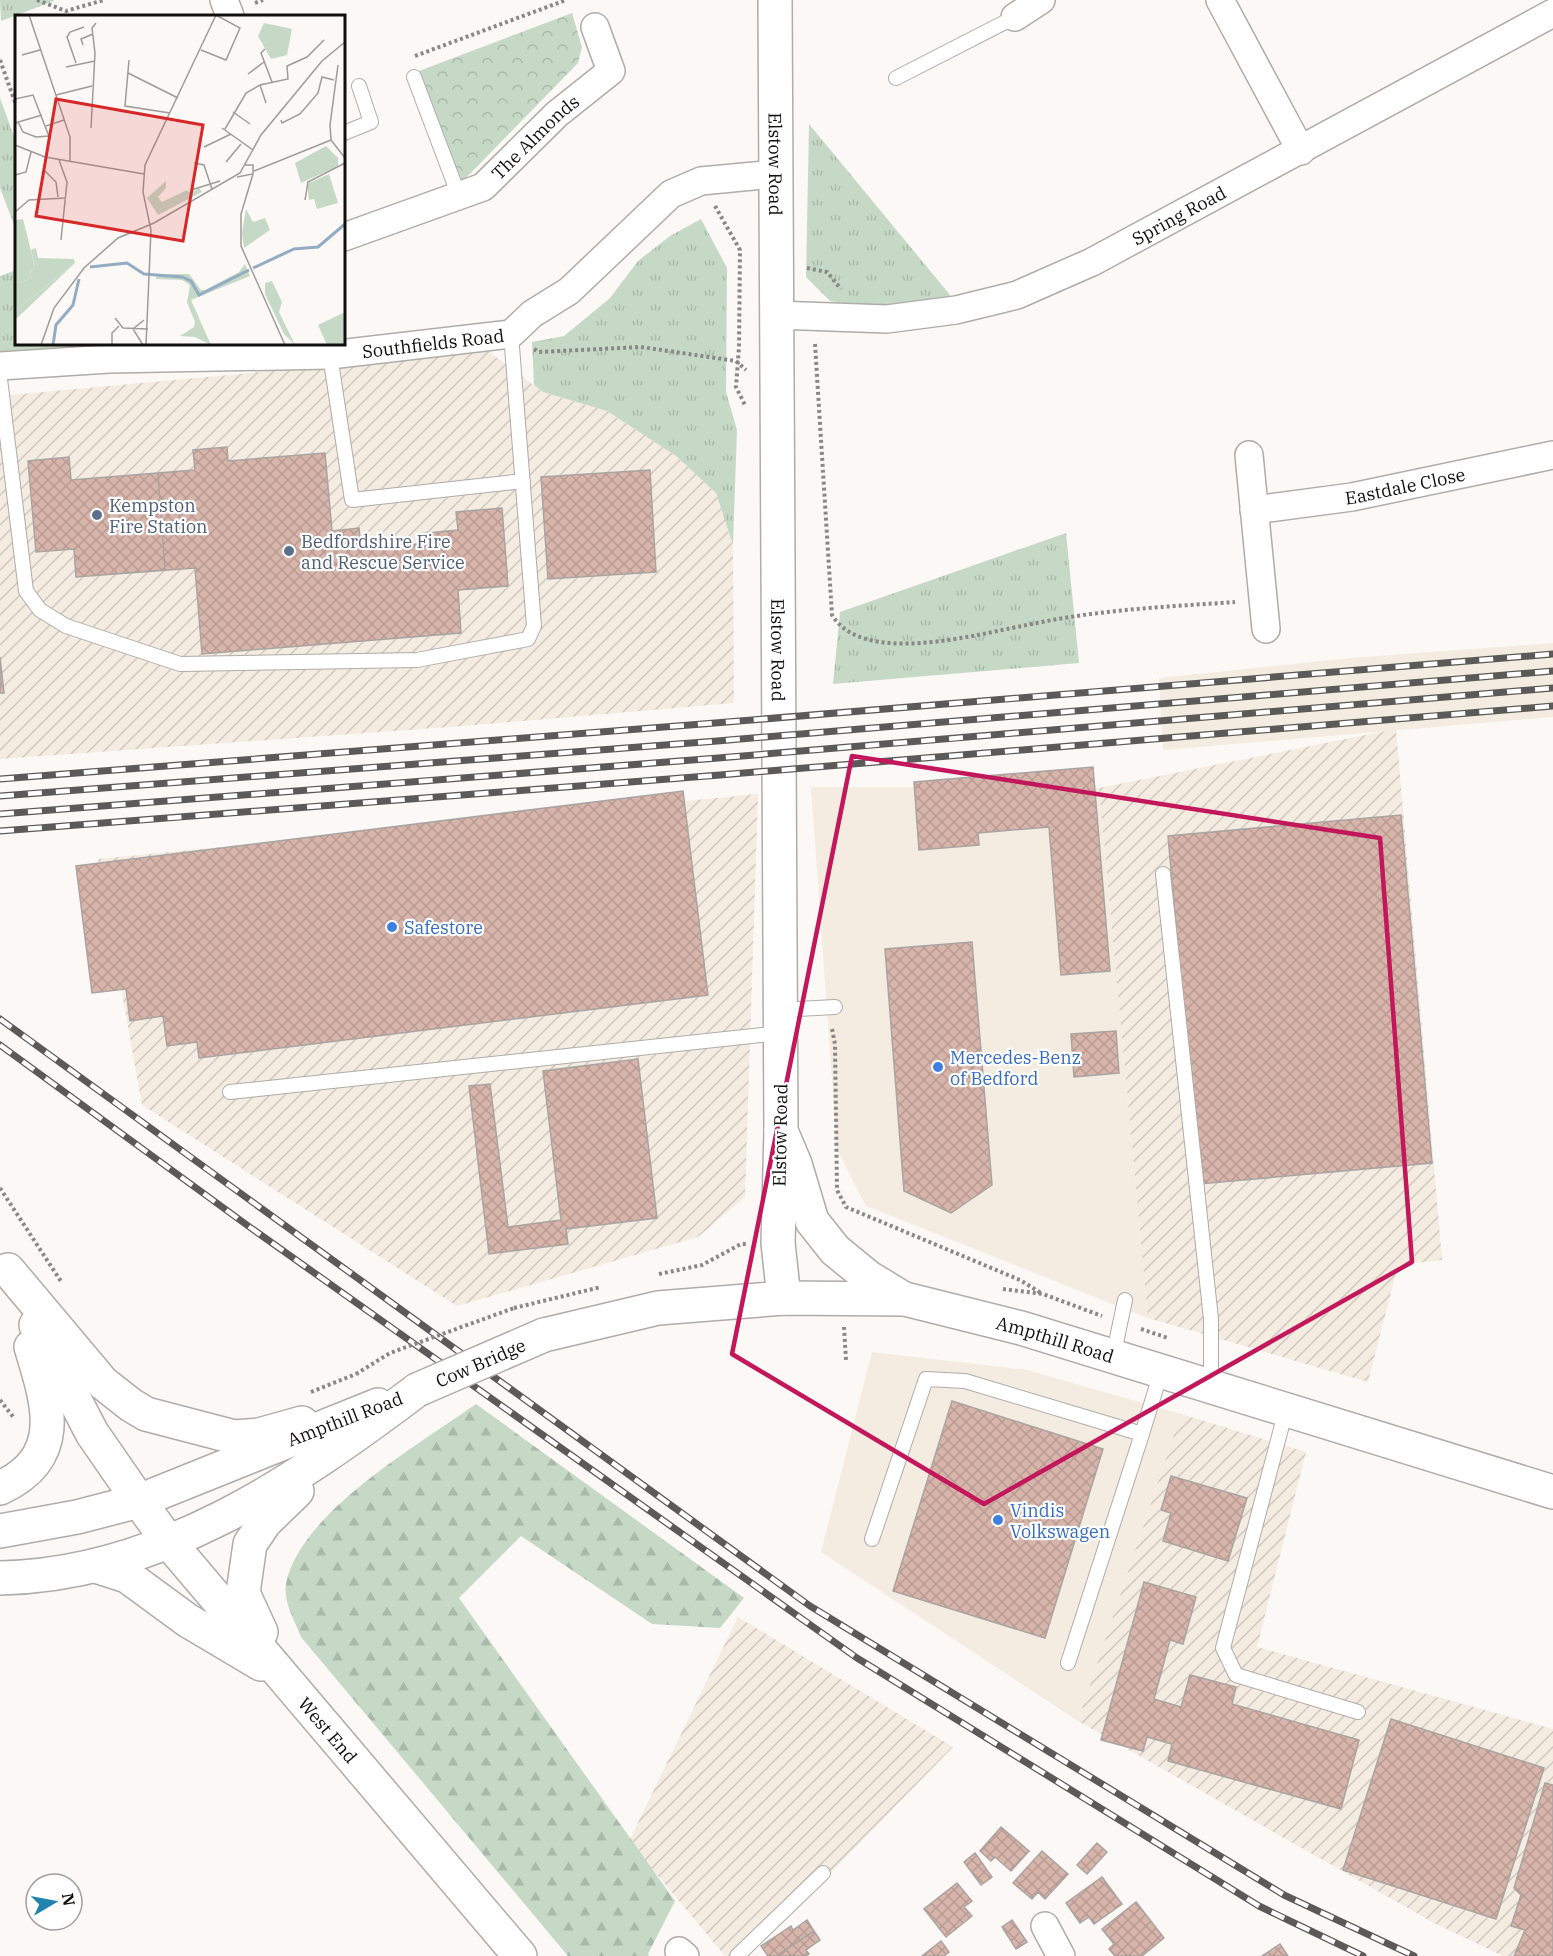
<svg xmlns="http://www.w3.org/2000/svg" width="1553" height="1956" viewBox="0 0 1553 1956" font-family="'IBM Plex Serif',serif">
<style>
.built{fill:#f4ebe1}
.industrial{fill:url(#industrial-furrows)}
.grass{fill:url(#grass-tufts)}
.forest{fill:url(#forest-firs)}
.park{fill:url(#park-crowns)}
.building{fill:url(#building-cross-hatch);stroke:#a9a4a2;stroke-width:1.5}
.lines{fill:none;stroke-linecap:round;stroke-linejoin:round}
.lane-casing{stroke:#afaca9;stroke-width:16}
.street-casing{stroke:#afaca9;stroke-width:30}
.secondary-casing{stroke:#afaca9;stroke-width:36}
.primary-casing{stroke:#afaca9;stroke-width:36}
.path{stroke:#8a8886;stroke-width:4;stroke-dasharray:3 3;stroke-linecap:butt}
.lane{stroke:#fff;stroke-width:14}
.street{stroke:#fff;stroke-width:27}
.secondary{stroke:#fff;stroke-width:33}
.primary{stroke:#fff;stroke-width:33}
.rail-casing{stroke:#5c5a59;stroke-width:7}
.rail{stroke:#fff;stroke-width:4.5;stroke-dasharray:14;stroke-linecap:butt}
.primary-bridge-casing{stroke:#afaca9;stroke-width:36;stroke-linecap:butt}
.path-bridge{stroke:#8a8886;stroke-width:4;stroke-dasharray:3 3;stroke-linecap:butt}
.primary-bridge{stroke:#fff;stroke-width:33}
.marked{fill:none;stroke:#c2185b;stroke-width:4.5;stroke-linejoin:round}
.service-dot{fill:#5c6f8a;stroke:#fff;stroke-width:2}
.shop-dot{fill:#3f7fe0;stroke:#fff;stroke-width:2}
.labels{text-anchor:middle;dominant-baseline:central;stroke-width:4.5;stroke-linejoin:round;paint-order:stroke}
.street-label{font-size:18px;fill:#100f0e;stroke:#fff}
.service-label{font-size:18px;fill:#4e5e75;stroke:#fff;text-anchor:start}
.shop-label{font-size:18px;fill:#366cbe;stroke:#fff;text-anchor:start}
.inset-river{fill:none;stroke:#94acc3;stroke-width:3}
.inset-road{fill:none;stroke:#9e9b99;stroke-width:1.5}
.view{fill:#d62828;fill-opacity:0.15;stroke:#d62828;stroke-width:3}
.inset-edge{fill:none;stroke:#100f0e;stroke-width:3}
</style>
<defs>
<pattern id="industrial-furrows" width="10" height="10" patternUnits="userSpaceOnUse" patternTransform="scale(1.5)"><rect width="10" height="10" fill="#f4ebe1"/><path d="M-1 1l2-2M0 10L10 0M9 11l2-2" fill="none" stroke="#d0c8c0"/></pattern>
<pattern id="grass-tufts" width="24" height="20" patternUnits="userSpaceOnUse" patternTransform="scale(1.5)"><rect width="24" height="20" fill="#c6d9c7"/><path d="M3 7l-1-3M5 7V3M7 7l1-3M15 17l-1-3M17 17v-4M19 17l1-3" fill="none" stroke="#a9b9aa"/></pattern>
<pattern id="forest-firs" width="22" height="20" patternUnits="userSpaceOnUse" patternTransform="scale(1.5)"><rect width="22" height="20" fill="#c6d9c7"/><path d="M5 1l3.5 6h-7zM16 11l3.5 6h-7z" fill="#a9b9aa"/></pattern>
<pattern id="park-crowns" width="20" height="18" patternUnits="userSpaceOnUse" patternTransform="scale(1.5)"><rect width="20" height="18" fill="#c6d9c7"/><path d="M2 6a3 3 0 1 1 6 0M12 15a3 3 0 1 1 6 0" fill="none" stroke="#a9b9aa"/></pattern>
<pattern id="building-cross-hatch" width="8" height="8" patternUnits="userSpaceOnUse" patternTransform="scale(1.5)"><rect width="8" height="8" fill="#d8b5ab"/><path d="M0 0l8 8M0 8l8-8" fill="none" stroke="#b89a92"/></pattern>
</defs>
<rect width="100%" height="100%" fill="#fcf8f5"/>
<!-- built -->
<path class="built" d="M 1553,643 L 1553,717 L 1163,750 L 1159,678 L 1351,658 Z
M 811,787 L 1099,788 L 1148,1318 L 866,1206 L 837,1149 Z
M 872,1352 L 1027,1370 L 1181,1414 L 1078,1721 L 821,1552 Z"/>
<!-- industrial -->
<path class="industrial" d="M 488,351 L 543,392 L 607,411 L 676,456 L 716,493 L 733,545 L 734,703 L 463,726 L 0,759 L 0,396 Z
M 1396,729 L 1442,1260 L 1398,1265 L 1368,1382 L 1148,1318 L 1099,788 Z
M 758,794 L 745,1197 L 698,1237 L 457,1306 L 142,1105 L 98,859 Z
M 1181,1414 L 1306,1452 L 1257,1647 L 1553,1729 L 1553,1956 L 1503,1956 L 1434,1923 L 1078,1721 Z
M 738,1617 L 953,1747 L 749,1956 L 725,1956 L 629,1841 Z"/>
<!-- grass -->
<path class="grass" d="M 0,0 L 53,0 L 54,1 L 1,21 Z
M 0,98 L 16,142 L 16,230 L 0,188 Z
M 809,124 L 955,301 L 883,309 L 830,301 L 806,277 Z
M 701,219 L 727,268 L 726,392 L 737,430 L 733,545 L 716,493 L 676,456 L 607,411 L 543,392 L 534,385 L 532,342 L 564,336 L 610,298 L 638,261 L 670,236 Z
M 16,270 L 16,344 L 92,344 L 96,353 L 0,358 L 0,276 Z
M 1066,533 L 1079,663 L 833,684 L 840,612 Z"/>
<!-- forest -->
<path class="forest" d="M 476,1404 L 744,1598 L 720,1628 L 652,1624 L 521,1536 L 459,1598 L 675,1901 L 648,1954 L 649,1956 L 568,1956 L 301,1637 C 295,1621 283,1602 286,1584 C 299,1513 420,1444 476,1404 Z"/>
<!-- park -->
<path class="park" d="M 572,13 L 582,47 L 578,63 L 461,183 L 419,71 Z"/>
<!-- building -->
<path class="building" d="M 227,447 L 228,461 L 325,453 L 332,531 L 359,528 L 361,549 L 418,544 L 418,534 L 458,530 L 456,512 L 502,508 L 508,586 L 458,590 L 461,633 L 202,654 L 195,568 L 76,577 L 74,549 L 36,552 L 28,461 L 69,457 L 71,480 L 195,470 L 193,450 Z
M 69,457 L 71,480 L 158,473 L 165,570 L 76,577 L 74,549 L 36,552 L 28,461 Z
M 650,470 L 656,572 L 548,579 L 541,477 Z
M 0,657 L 4,693 L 0,693 Z
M 1093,767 L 1110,971 L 1061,975 L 1049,827 L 978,833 L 979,845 L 919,850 L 914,782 Z
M 683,791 L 708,995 L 199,1058 L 197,1042 L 167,1046 L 163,1016 L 130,1021 L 126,989 L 92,993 L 76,866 Z
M 1401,815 L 1432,1163 L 1199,1184 L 1168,836 Z
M 972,942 L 992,1185 L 951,1213 L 904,1191 L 885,949 Z
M 1116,1031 L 1119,1073 L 1074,1077 L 1071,1034 Z
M 638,1059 L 657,1218 L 566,1229 L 568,1244 L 489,1254 L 469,1086 L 490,1084 L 508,1227 L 561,1220 L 543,1071 Z
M 952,1401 L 1103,1449 L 1045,1638 L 893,1591 Z
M 1171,1476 L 1247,1498 L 1228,1561 L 1163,1541 L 1171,1513 L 1161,1510 Z
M 1144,1582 L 1196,1597 L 1183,1644 L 1170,1640 L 1154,1699 L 1181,1707 L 1190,1675 L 1236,1687 L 1232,1704 L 1359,1740 L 1341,1809 L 1168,1761 L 1172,1744 L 1147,1737 L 1143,1751 L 1101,1740 Z
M 1391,1719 L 1544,1768 L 1496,1919 L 1343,1870 Z
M 1545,1783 L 1553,1785 L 1553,1956 L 1514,1956 L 1525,1930 L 1511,1926 L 1521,1895 L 1514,1888 Z
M 1001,1827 L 1029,1851 L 1011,1871 L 995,1857 L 991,1861 L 980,1851 Z
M 1097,1843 L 1107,1852 L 1087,1874 L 1077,1865 Z
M 1042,1851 L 1068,1874 L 1045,1899 L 1038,1892 L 1032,1899 L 1013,1883 Z
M 975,1853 L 992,1877 L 981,1885 L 964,1862 Z
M 1102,1877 L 1122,1904 L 1094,1924 L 1089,1917 L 1080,1923 L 1066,1903 Z
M 957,1883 L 972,1901 L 964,1907 L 972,1916 L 946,1937 L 924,1909 Z
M 1136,1902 L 1164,1938 L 1142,1956 L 1115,1956 L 1109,1949 L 1114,1944 L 1102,1929 Z
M 807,1920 L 814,1931 L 776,1956 L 768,1956 L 761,1946 L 791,1926 L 793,1930 Z
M 1012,1920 L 1027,1942 L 1016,1949 L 1002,1927 Z
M 814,1931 L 820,1940 L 806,1950 L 809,1954 L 805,1956 L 776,1956 Z
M 941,1941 L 949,1952 L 944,1956 L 922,1956 Z
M 1280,1944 L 1288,1956 L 1262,1956 Z"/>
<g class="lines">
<!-- lane casing -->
<g class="lane-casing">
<path id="lane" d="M 414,77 L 459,196
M 896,78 L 1015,17
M 344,133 L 371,122 L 359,86
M 330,355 L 352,500 L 523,481
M 0,379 L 26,591 L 40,610 L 66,626 L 180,664 L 417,660 L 528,639 L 534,626 L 511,334
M 1163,874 L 1211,1319 L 1211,1385
M 779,1010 L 835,1007
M 230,1092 L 780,1033
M 1113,1357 L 1125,1300
M 1286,1410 L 1223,1648 L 1236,1675 L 1358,1712
M 872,1539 L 926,1379 L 965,1381 L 1142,1434 L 1161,1372
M 1068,1663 L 1142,1434
M 737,1956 L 823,1873"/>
</g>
<!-- street casing -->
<g class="street-casing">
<g id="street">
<path d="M 224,0 L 230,16"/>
<path d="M 1220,0 L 1301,151"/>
<path d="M 1015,17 L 1041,0"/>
<path id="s1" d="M 344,237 L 483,187 L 557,114 L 611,71 L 595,27"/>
<path id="s2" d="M 776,315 L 887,319 L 956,310 L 1017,295 L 1092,262 L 1553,13"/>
<path id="s3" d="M 0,366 L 109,359 L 330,355 L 511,334 L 532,314 L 569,291 L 671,194 L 701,181 L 774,174"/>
<path d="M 1249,455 L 1266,629"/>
<path id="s4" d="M 1254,510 L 1352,497 L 1553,455"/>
<path d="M 1045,1926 L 1061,1956"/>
<path d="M 679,1951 L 685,1956"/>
</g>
</g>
<!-- secondary casing -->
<g class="secondary-casing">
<g id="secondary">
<path id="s5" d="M 775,0 L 781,1131 L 778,1243 L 784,1298"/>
<path d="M 8,1270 L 103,1383 L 131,1405 L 146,1414 L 234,1437 L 259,1435 L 302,1423"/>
<path d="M 36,1325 L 92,1433 L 139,1501"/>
<path d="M 0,1488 C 67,1457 48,1403 31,1347"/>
</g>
</g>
<!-- primary casing -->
<g class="primary-casing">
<g id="primary">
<path d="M 781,1131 L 795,1164 L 812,1221 L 835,1250 L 868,1277 L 904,1299"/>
<path id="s6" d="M 544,1335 L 658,1308 L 784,1298 L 905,1299 L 1021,1328 L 1553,1492"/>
<path id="s7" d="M 139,1501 L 168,1541 L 520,1956"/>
<path d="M 0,1531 L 77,1517 L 139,1501 L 378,1405"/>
<path d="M 96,1566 L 127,1576 L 187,1620 L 261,1664"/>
<path d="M 0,1578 C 159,1575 295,1482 417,1390"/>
<path d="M 261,1632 L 243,1593 L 250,1544 L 265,1522 L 297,1491"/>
</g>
</g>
<!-- path -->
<path class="path" d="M 37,0 L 66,11 L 104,0
M 255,3 L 263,0
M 415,56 L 566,0
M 0,60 L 16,105
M 715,206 L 740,250 L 739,347 L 736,387 L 745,405
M 807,268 L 827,272 L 841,289
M 815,344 L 832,615 C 863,666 974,635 1022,626 C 1050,620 1079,615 1108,612 C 1150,607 1193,605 1235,602
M 534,349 L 539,352 L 641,347 L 736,361 L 746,370
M 832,1029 L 835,1044 L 837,1190 L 846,1207 L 1020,1280 L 1041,1293
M 0,1188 L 62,1283
M 659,1274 L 702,1265 L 741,1244 L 747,1244
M 1003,1289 L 1043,1294 L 1102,1316
M 514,1308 L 601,1287
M 844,1327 L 846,1360
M 1141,1329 L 1168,1338
M 311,1392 L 356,1374
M 0,1400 L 14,1418"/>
<!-- lane -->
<use href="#lane" class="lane"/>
<!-- street -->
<use href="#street" class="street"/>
<!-- secondary -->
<use href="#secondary" class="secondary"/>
<!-- primary -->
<use href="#primary" class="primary"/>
<!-- rail casing -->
<g class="rail-casing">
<path id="rail" d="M 0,779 L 715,723 L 1553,654
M 0,796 L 717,741 L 1553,671
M 0,814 L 718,758 L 1553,688
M 0,831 L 720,775 L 1553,706
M 0,1019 L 810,1606 L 1284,1895 L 1414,1956
M 0,1045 L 251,1228 L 857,1658 L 1259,1906 L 1363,1956"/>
</g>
<!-- rail -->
<use href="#rail" class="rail"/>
<!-- primary-bridge casing -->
<g class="primary-bridge-casing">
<g id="primary-bridge">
<path id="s8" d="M 417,1390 L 544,1335"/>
</g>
</g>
<!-- path-bridge -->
<path class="path-bridge" d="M 356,1374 L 390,1353 L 514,1308"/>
<!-- primary-bridge -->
<use href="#primary-bridge" class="primary-bridge"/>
</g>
<!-- marked area -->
<path class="marked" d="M 852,756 L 1380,838 L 1412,1262 L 984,1504 L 732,1354 Z"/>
<!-- markers -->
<g class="service-dot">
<circle cx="97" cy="515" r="6"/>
<circle cx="289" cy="551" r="6"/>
</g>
<g class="shop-dot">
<circle cx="392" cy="927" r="6"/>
<circle cx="938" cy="1067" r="6"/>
<circle cx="998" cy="1520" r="6"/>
</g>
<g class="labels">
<!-- street labels -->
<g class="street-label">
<text stroke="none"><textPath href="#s1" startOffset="220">The Almonds</textPath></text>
<text stroke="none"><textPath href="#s5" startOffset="164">Elstow Road</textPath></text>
<text stroke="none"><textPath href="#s2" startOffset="424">Spring Road</textPath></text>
<text stroke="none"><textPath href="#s3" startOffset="434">Southfields Road</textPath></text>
<text stroke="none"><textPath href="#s4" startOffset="153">Eastdale Close</textPath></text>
<text stroke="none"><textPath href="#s5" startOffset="650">Elstow Road</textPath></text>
<text transform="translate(780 1135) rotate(-89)">Elstow Road</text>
<text stroke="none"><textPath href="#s6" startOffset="520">Ampthill Road</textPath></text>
<text stroke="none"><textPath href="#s8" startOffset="69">Cow Bridge</textPath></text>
<text transform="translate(345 1419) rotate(-21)">Ampthill Road</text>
<text stroke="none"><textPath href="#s7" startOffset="297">West End</textPath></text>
</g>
<!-- service labels -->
<g class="service-label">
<text x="109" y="505">Kempston<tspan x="109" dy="21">Fire Station</tspan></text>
<text x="301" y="541">Bedfordshire Fire<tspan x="301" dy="21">and Rescue Service</tspan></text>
</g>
<!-- shop labels -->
<g class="shop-label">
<text x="404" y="927">Safestore</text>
<text x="950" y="1057">Mercedes-Benz<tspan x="950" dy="21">of Bedford</tspan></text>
<text x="1010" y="1510">Vindis<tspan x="1010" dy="21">Volkswagen</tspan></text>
</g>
</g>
<!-- overview -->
<g transform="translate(15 15)">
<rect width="330" height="330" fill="#fcf8f5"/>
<path d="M 60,248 L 0,305 L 0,296 Z" fill="#c6d9c7"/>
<path d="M 151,166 L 151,173 L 143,182 L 147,187 L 172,175 L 176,178 L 184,173 L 187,177 L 143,200 L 132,183 ZM 231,194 L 238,207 L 250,203 L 255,215 L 229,233 L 227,218 ZM 21,233 L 23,243 L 59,244 L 60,248 L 0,296 L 0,269 L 17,263 L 15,257 L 20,252 L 16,235 ZM 230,249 L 235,261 L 176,285 L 196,330 L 180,322 L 165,321 L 179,312 L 180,307 L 172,287 L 175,270 L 167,265 L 141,264 L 142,259 L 174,259 L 186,275 L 190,275 L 224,257 ZM 257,266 L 267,287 L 264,297 L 280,330 L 269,319 L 250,279 L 250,268 Z" fill="#c6d9c7"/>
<path d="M 314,159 L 323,188 L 302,194 L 299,184 L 294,185 L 292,169 Z" fill="#c6d9c7"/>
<path d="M 249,8 L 277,14 L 272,40 L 256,44 L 243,21 ZM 311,131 L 323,143 L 323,151 L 286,168 L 280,148 ZM 8,204 L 20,252 L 15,257 L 17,263 L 0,269 L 0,205 ZM 330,297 L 330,330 L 312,330 L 303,310 Z" fill="#c6d9c7"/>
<path class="inset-river" d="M 75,252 L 112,248 L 129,259 L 167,262 L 176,266 L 184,280 L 234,255M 238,253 L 279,234 L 303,232 L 330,209M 38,330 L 41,310 L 58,290 L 64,264"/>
<path class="inset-road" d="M 14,0 L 55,122 L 55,146M 68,30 L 66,24 L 78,19M 250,34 L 246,38 L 257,67M 186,35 L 211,45 L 225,13 L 201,0M 7,40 L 25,35M 114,45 L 110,91 L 155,98M 61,48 L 52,22 L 55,17 L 69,12M 323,50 L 315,110 L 316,125 L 330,143M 51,52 L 80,46M 113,58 L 163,83M 233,59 L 249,47M 245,70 L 251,88M 41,80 L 77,71M 1,88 L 0,84 L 18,80 L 35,124M 218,97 L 235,109M 266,105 L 267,108 L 285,99 L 303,78 L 307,62 L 319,65M 3,107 L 8,117 L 21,122 L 34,121M 0,108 L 27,100M 31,111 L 49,105M 76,113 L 80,38 L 77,13 L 81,8M 207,113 L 238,135M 210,114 L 231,78 L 245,70 L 273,64 L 272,51 L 292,42 L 309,25M 0,130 L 30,142 L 129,159M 189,132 L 216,119M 44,145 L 52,167 L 46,225M 211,147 L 226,129M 179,148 L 189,150 L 197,174M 30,156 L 41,167 L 43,182M 239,156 L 316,125M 238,159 L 226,199 L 226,231 L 270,330M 0,160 L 11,157 L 16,137M 222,162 L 238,159 L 238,150 L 230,150M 176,175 L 205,166M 290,185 L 293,167 L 330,148M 0,197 L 14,185 L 51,183M 100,303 L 108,313 L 133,314M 26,330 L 39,293 L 69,253 L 103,223 L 139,208 L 225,158 L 246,120 L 307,46 L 330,27M 97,330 L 97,318 L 104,311M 128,330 L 118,314 L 129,305M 131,330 L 136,215 L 128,177 L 130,150 L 201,0"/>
<path class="view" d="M 41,84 L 188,110 L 168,226 L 21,201 Z"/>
<rect width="330" height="330" class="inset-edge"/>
</g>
<!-- north arrow -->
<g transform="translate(54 1902) rotate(80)"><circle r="28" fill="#ffffff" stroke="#9f9f9f" stroke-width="1.5"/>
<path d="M0-4.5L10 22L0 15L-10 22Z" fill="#2183ae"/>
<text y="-9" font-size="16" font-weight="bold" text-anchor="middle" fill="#100f0e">N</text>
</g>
</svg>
